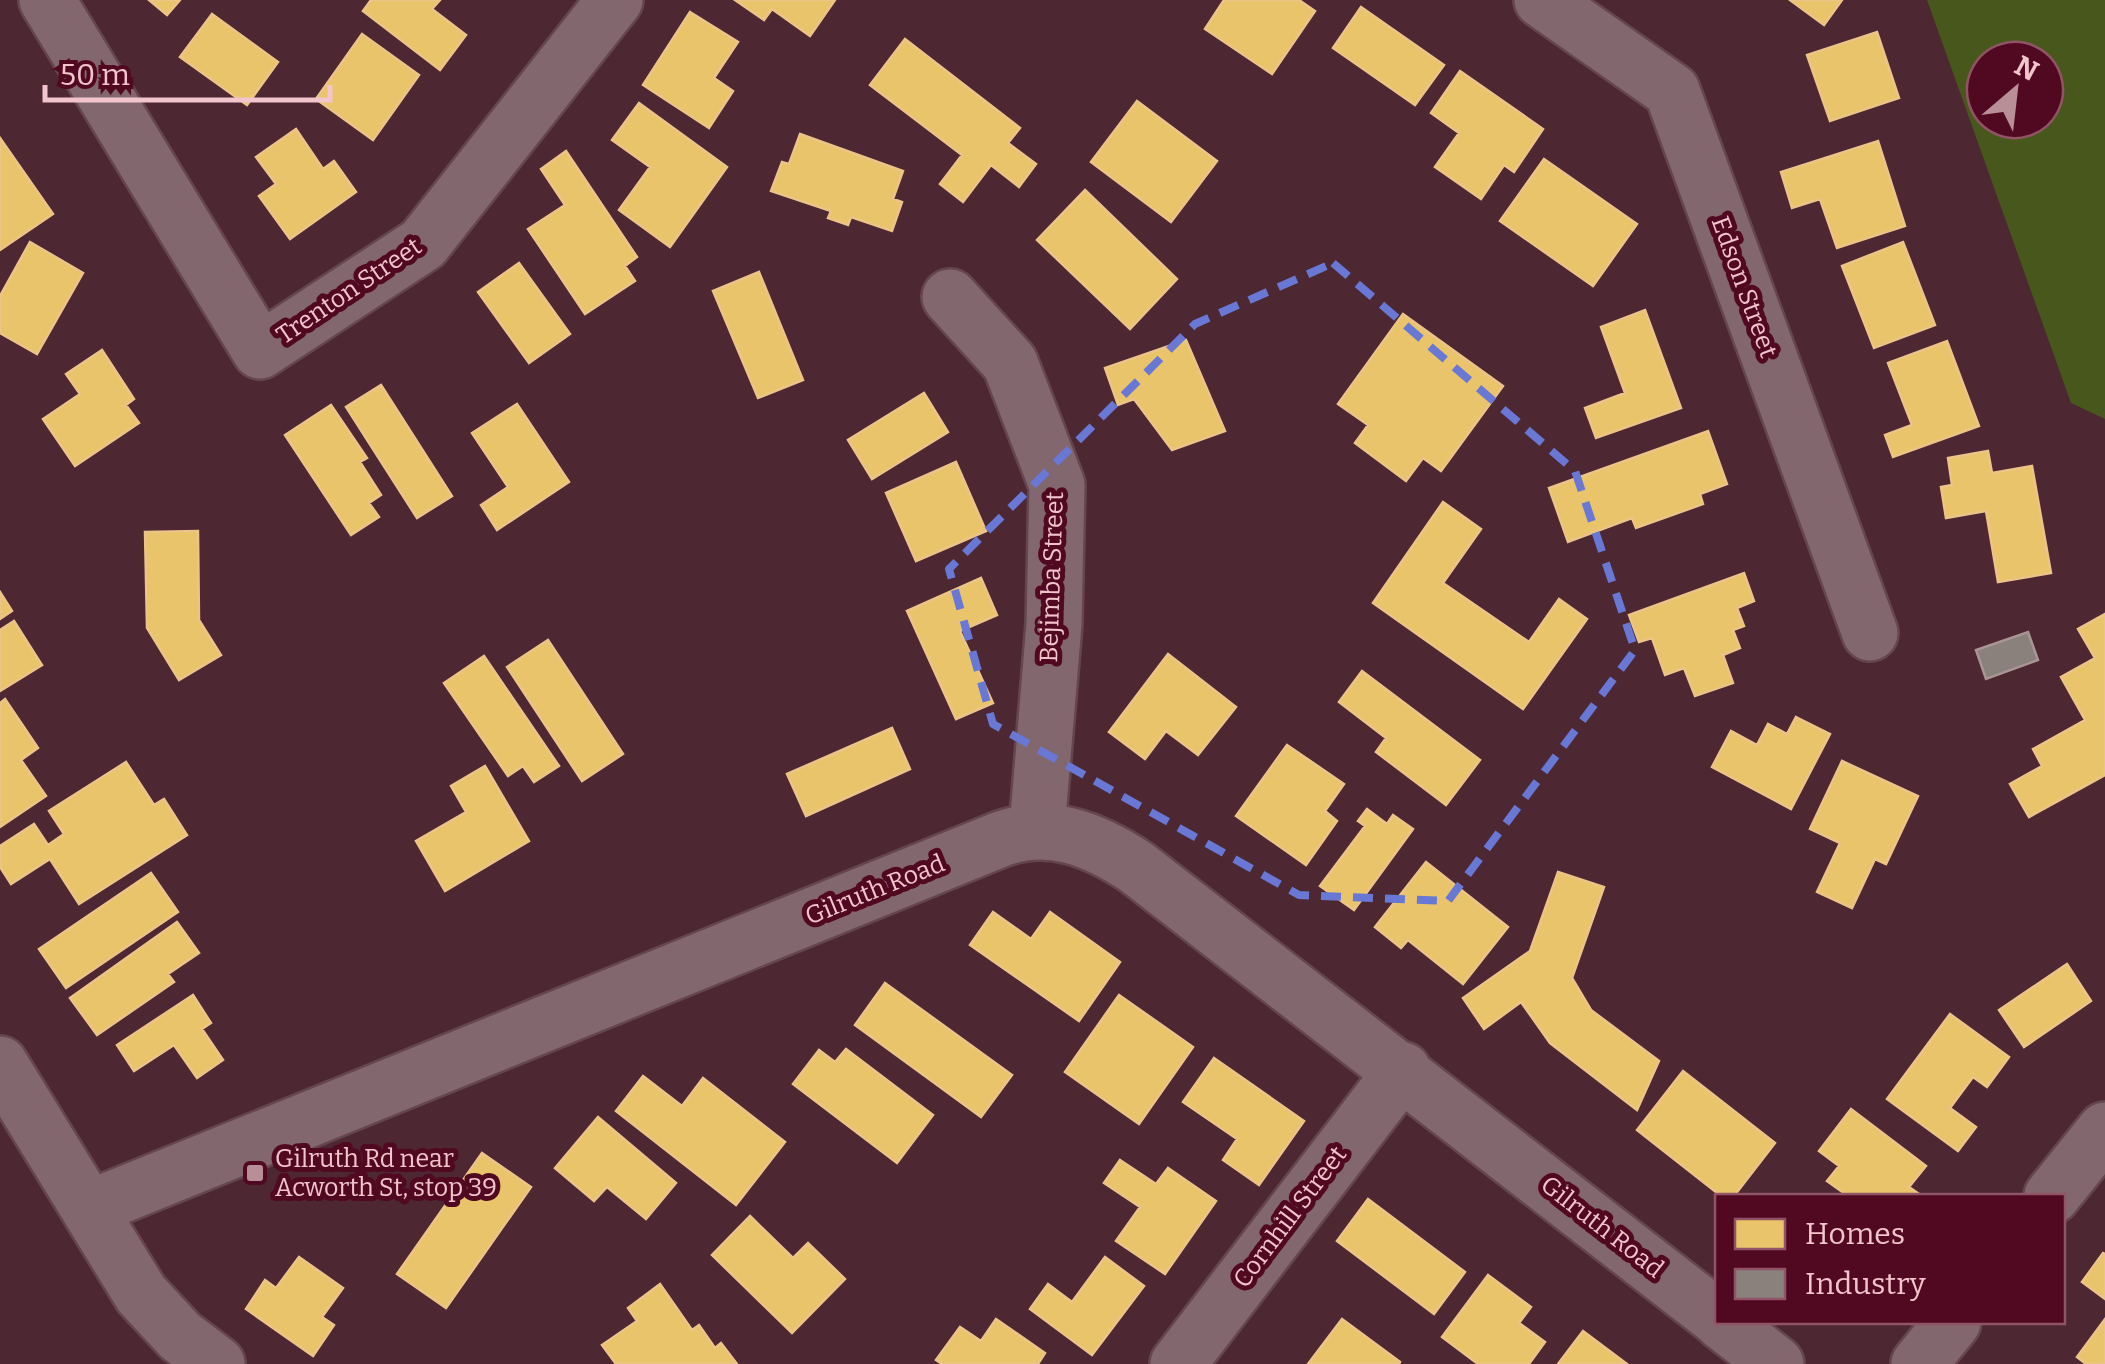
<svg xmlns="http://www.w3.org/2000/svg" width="2105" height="1364" viewBox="0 0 2105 1364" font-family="Bitter,serif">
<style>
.green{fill:#48581c;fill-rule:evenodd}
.homes{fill:#e9c46a;stroke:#ecc488;stroke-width:2.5}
.industry{fill:#8a817c;stroke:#a99594;stroke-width:2.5}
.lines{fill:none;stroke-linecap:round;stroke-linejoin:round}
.minor-casing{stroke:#65454e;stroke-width:60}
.minor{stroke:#83676e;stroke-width:55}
.marked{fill:none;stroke:#6878d4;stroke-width:8;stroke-dasharray:20 12;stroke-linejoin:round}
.poi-dot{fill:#b88e97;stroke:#510922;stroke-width:4}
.labels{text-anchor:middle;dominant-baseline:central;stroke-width:10;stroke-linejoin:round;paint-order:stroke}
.street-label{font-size:25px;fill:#f2c5cd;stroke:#510922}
.poi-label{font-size:25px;fill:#f2c5cd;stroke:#510922;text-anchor:start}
</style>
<rect width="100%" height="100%" fill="#4d2732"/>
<!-- green -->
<path class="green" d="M 1927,0 L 2105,0 L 2105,419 L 2071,403 ZM 1985,60 L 2045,60 L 2045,120 L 1985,120 Z"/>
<!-- homes -->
<path class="homes" d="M 149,0 L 180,0 L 167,15 Z
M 371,0 L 440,0 L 432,9 L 466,35 L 440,70 L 363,11 Z
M 735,0 L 835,0 L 810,36 L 772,9 L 764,20 Z
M 1224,0 L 1299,0 L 1315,11 L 1272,74 L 1205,29 Z
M 1790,0 L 1842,0 L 1824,25 Z
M 1361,7 L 1444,65 L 1415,105 L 1333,48 Z
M 690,12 L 738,42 L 714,78 L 733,91 L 709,128 L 643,85 Z
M 212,14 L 278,62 L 247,105 L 180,57 Z
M 1877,32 L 1899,98 L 1830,121 L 1807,55 Z
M 362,34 L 419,75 L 373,140 L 316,99 Z
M 905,39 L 1020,128 L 1008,143 L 1036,164 L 1019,187 L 991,165 L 963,202 L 940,184 L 962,155 L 870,85 Z
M 1460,71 L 1543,129 L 1514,172 L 1504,165 L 1481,199 L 1435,167 L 1459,133 L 1431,113 Z
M 1137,101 L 1217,161 L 1171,222 L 1091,162 Z
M 639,103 L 727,167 L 670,247 L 619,210 L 650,167 L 612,140 Z
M 296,129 L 323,169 L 334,161 L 356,192 L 290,239 L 259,196 L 276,184 L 256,157 Z
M 800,134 L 903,171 L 893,199 L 902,202 L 892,231 L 851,217 L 848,225 L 828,218 L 831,211 L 771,191 L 782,162 L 789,164 Z
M 0,138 L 53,214 L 0,250 Z
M 1878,141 L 1905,226 L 1837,248 L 1820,199 L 1792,208 L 1781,172 Z
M 566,151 L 637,257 L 625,266 L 635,281 L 585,314 L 528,229 L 565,205 L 541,169 Z
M 1544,159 L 1637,224 L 1593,286 L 1500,221 Z
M 1085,190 L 1177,279 L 1130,329 L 1037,240 Z
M 30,242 L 83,273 L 37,354 L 0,333 L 0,296 Z
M 1903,242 L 1935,325 L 1874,348 L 1842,266 Z
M 519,263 L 570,334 L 529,363 L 478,292 Z
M 759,272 L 803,380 L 758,398 L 713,291 Z
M 1645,310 L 1681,408 L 1596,438 L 1585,408 L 1625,393 L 1601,327 Z
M 1403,314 L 1503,386 L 1441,471 L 1423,458 L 1406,481 L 1355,443 L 1368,425 L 1338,404 Z
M 1186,340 L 1225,431 L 1172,450 L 1134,399 L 1118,405 L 1105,368 Z
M 1947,341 L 1979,426 L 1893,457 L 1885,435 L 1912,425 L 1888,363 Z
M 102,350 L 134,399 L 126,405 L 139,423 L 75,466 L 43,419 L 80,394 L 66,374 Z
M 381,385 L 452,496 L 417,518 L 346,407 Z
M 924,393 L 948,432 L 872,479 L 848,440 Z
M 517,404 L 569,482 L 497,530 L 481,505 L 508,487 L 472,433 Z
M 331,405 L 367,458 L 360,462 L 381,495 L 369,503 L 379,517 L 351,535 L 285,435 Z
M 1708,431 L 1727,484 L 1700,494 L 1703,504 L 1636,528 L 1632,518 L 1568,542 L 1549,488 Z
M 1988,451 L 1992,473 L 2032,466 L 2051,573 L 1998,582 L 1986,511 L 1946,518 L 1941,487 L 1952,485 L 1948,458 Z
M 956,462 L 986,531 L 916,561 L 886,493 Z
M 1443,502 L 1481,529 L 1443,583 L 1529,642 L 1559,599 L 1587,619 L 1523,709 L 1373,603 Z
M 198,531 L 199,620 L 221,655 L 179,680 L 147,628 L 145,532 Z
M 1744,573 L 1754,601 L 1737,608 L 1744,626 L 1733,630 L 1740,648 L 1723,655 L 1733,683 L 1695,696 L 1684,668 L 1665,675 L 1652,638 L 1639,642 L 1629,615 Z
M 981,578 L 997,615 L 960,631 L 993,703 L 956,719 L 907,611 Z
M 0,592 L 12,611 L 0,619 Z
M 2105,614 L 2105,775 L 2029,817 L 2010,784 L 2042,766 L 2033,749 L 2085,720 L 2061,677 L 2095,658 L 2078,629 Z
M 14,621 L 42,665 L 0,691 L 0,630 Z
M 548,640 L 623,754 L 582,781 L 507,667 Z
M 1168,654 L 1236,707 L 1198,755 L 1166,731 L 1145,759 L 1109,732 Z
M 484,656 L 559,766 L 534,782 L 523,766 L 508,776 L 444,683 Z
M 1362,671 L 1480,760 L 1446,805 L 1376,752 L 1386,738 L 1339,702 Z
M 5,699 L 38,748 L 21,760 L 46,796 L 0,827 L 0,703 Z
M 1796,717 L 1830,734 L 1791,809 L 1712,767 L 1731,731 L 1757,745 L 1768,724 L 1787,734 Z
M 892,728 L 910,769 L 806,816 L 787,774 Z
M 1287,745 L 1344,784 L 1325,811 L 1337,821 L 1306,865 L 1236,816 Z
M 1842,761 L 1918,796 L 1886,864 L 1875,859 L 1852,908 L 1817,892 L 1840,843 L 1810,829 Z
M 126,762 L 154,805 L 164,799 L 187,835 L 79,904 L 50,859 L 11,884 L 0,867 L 0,846 L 34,824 L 48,845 L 64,834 L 49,811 Z
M 485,766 L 529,841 L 445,891 L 416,841 L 466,812 L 451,786 Z
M 1367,809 L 1387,824 L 1393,815 L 1413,829 L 1354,910 L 1320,886 L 1365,826 L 1358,821 Z
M 1426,862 L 1508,927 L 1463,984 L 1408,940 L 1401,948 L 1375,927 Z
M 1558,872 L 1604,887 L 1572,978 L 1591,1010 L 1659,1061 L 1637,1110 L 1550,1043 L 1521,1002 L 1484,1029 L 1463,998 L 1530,951 Z
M 151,873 L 178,912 L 66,988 L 39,949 Z
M 993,912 L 1031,939 L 1050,912 L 1120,962 L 1079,1021 L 970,945 Z
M 177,922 L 199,953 L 168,974 L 174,982 L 97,1035 L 70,998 Z
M 2067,964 L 2091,1001 L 2024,1047 L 1999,1010 Z
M 885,983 L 1012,1075 L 981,1117 L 855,1025 Z
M 193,995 L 211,1023 L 202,1029 L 223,1060 L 197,1078 L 174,1045 L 134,1071 L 117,1045 Z
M 1119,995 L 1193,1047 L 1139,1124 L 1065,1072 Z
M 1950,1014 L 2009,1057 L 1987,1087 L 1973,1077 L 1950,1108 L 1976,1127 L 1958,1151 L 1887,1099 Z
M 846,1049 L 933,1115 L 897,1163 L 793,1084 L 819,1050 L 835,1062 Z
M 1214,1058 L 1304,1121 L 1259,1185 L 1223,1160 L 1237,1139 L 1183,1102 Z
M 1683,1071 L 1775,1143 L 1734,1196 L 1721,1196 L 1637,1130 Z
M 643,1076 L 682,1106 L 703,1078 L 785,1142 L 736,1205 L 616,1111 Z
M 1851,1109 L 1926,1166 L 1909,1187 L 1922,1196 L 1848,1196 L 1827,1181 L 1839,1166 L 1819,1151 Z
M 598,1117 L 676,1183 L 646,1219 L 607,1187 L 594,1201 L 555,1168 Z
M 482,1153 L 531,1187 L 446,1308 L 397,1274 Z
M 1120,1160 L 1156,1184 L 1168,1168 L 1216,1201 L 1165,1274 L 1116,1241 L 1140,1207 L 1104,1183 Z
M 1368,1199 L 1465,1272 L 1434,1314 L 1337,1241 Z
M 750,1216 L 793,1258 L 808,1243 L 845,1279 L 792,1333 L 712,1255 Z
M 2103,1253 L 2105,1254 L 2105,1299 L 2082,1282 Z
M 299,1257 L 343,1288 L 322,1317 L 334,1325 L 313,1356 L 246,1309 L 265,1280 L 276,1288 Z
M 1105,1257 L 1144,1286 L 1092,1355 L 1030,1309 L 1048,1284 L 1072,1302 Z
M 1488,1275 L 1531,1307 L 1519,1323 L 1545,1342 L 1529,1364 L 1478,1364 L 1442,1337 Z
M 660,1284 L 692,1330 L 699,1325 L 715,1348 L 721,1343 L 737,1364 L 616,1364 L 602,1345 L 637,1321 L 628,1308 Z
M 996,1319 L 1045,1353 L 1038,1364 L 942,1364 L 936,1360 L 960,1327 L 981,1341 Z
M 1342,1319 L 1400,1362 L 1399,1364 L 1308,1364 Z
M 2105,1319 L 2105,1364 L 2086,1364 L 2077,1357 Z
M 1583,1331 L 1627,1364 L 1558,1364 Z"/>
<!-- industry -->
<path class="industry" d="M 2028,632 L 2038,660 L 1986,679 L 1976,650 Z"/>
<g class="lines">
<!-- minor casing -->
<g class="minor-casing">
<path id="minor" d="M 47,0 L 260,351 L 423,244 L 615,0
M 1542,0 L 1672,91 L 1870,633
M 950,297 L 1010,363 L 1057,485 L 1054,624 L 1037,829
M 0,1064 L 141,1294 L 180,1336 L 217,1364
M 2052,1196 L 2105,1130
M 90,1208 L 1001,839 C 1050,821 1095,840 1136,867 L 1718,1318
M 1722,1322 L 1776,1364
M 1178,1364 L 1403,1070
M 1919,1364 L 1953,1322"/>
</g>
<!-- minor -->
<use href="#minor" class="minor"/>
</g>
<!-- marked area -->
<path class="marked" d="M 1333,263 L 1575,471 L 1635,650 L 1448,901 L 1299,895 L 993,724 L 949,569 L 1195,324 Z"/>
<!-- markers -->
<rect class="poi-dot" x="245" y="1163" width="20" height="20" rx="5"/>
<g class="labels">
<!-- street labels -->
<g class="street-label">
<text transform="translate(1744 287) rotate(70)">Edson Street</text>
<text transform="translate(349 291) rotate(-34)">Trenton Street</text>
<text transform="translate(1052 577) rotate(-88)">Bejimba Street</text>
<text transform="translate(875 890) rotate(-22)">Gilruth Road</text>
<text transform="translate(1290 1217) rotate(-53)">Cornhill Street</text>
<text transform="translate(1602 1227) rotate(38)">Gilruth Road</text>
</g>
<!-- poi labels -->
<g class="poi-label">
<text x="275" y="1159">Gilruth Rd near<tspan x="275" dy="29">Acworth St, stop 39</tspan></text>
</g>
</g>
<!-- legend -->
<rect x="1715" y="1194" width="350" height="130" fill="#510922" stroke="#915466" stroke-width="2.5"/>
<rect x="1735" y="1219" width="50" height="30" fill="#e9c46a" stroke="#915466" stroke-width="2.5"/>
<text x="1805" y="1244" font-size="30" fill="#f2c5cd">Homes</text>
<rect x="1735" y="1269" width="50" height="30" fill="#8a817c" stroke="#915466" stroke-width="2.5"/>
<text x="1805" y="1294" font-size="30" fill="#f2c5cd">Industry</text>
<!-- north arrow -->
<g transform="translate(2015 90) rotate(28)"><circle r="48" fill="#510922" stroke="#915466" stroke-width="2.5"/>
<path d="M0-8L18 38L0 25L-18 38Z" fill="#b88e97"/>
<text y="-15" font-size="28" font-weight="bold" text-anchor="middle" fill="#f2c5cd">N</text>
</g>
<!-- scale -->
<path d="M45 85v15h285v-15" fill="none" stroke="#f2c5cd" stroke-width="5"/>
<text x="60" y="85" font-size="30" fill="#f2c5cd" stroke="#510922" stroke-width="8" paint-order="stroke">50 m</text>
</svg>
